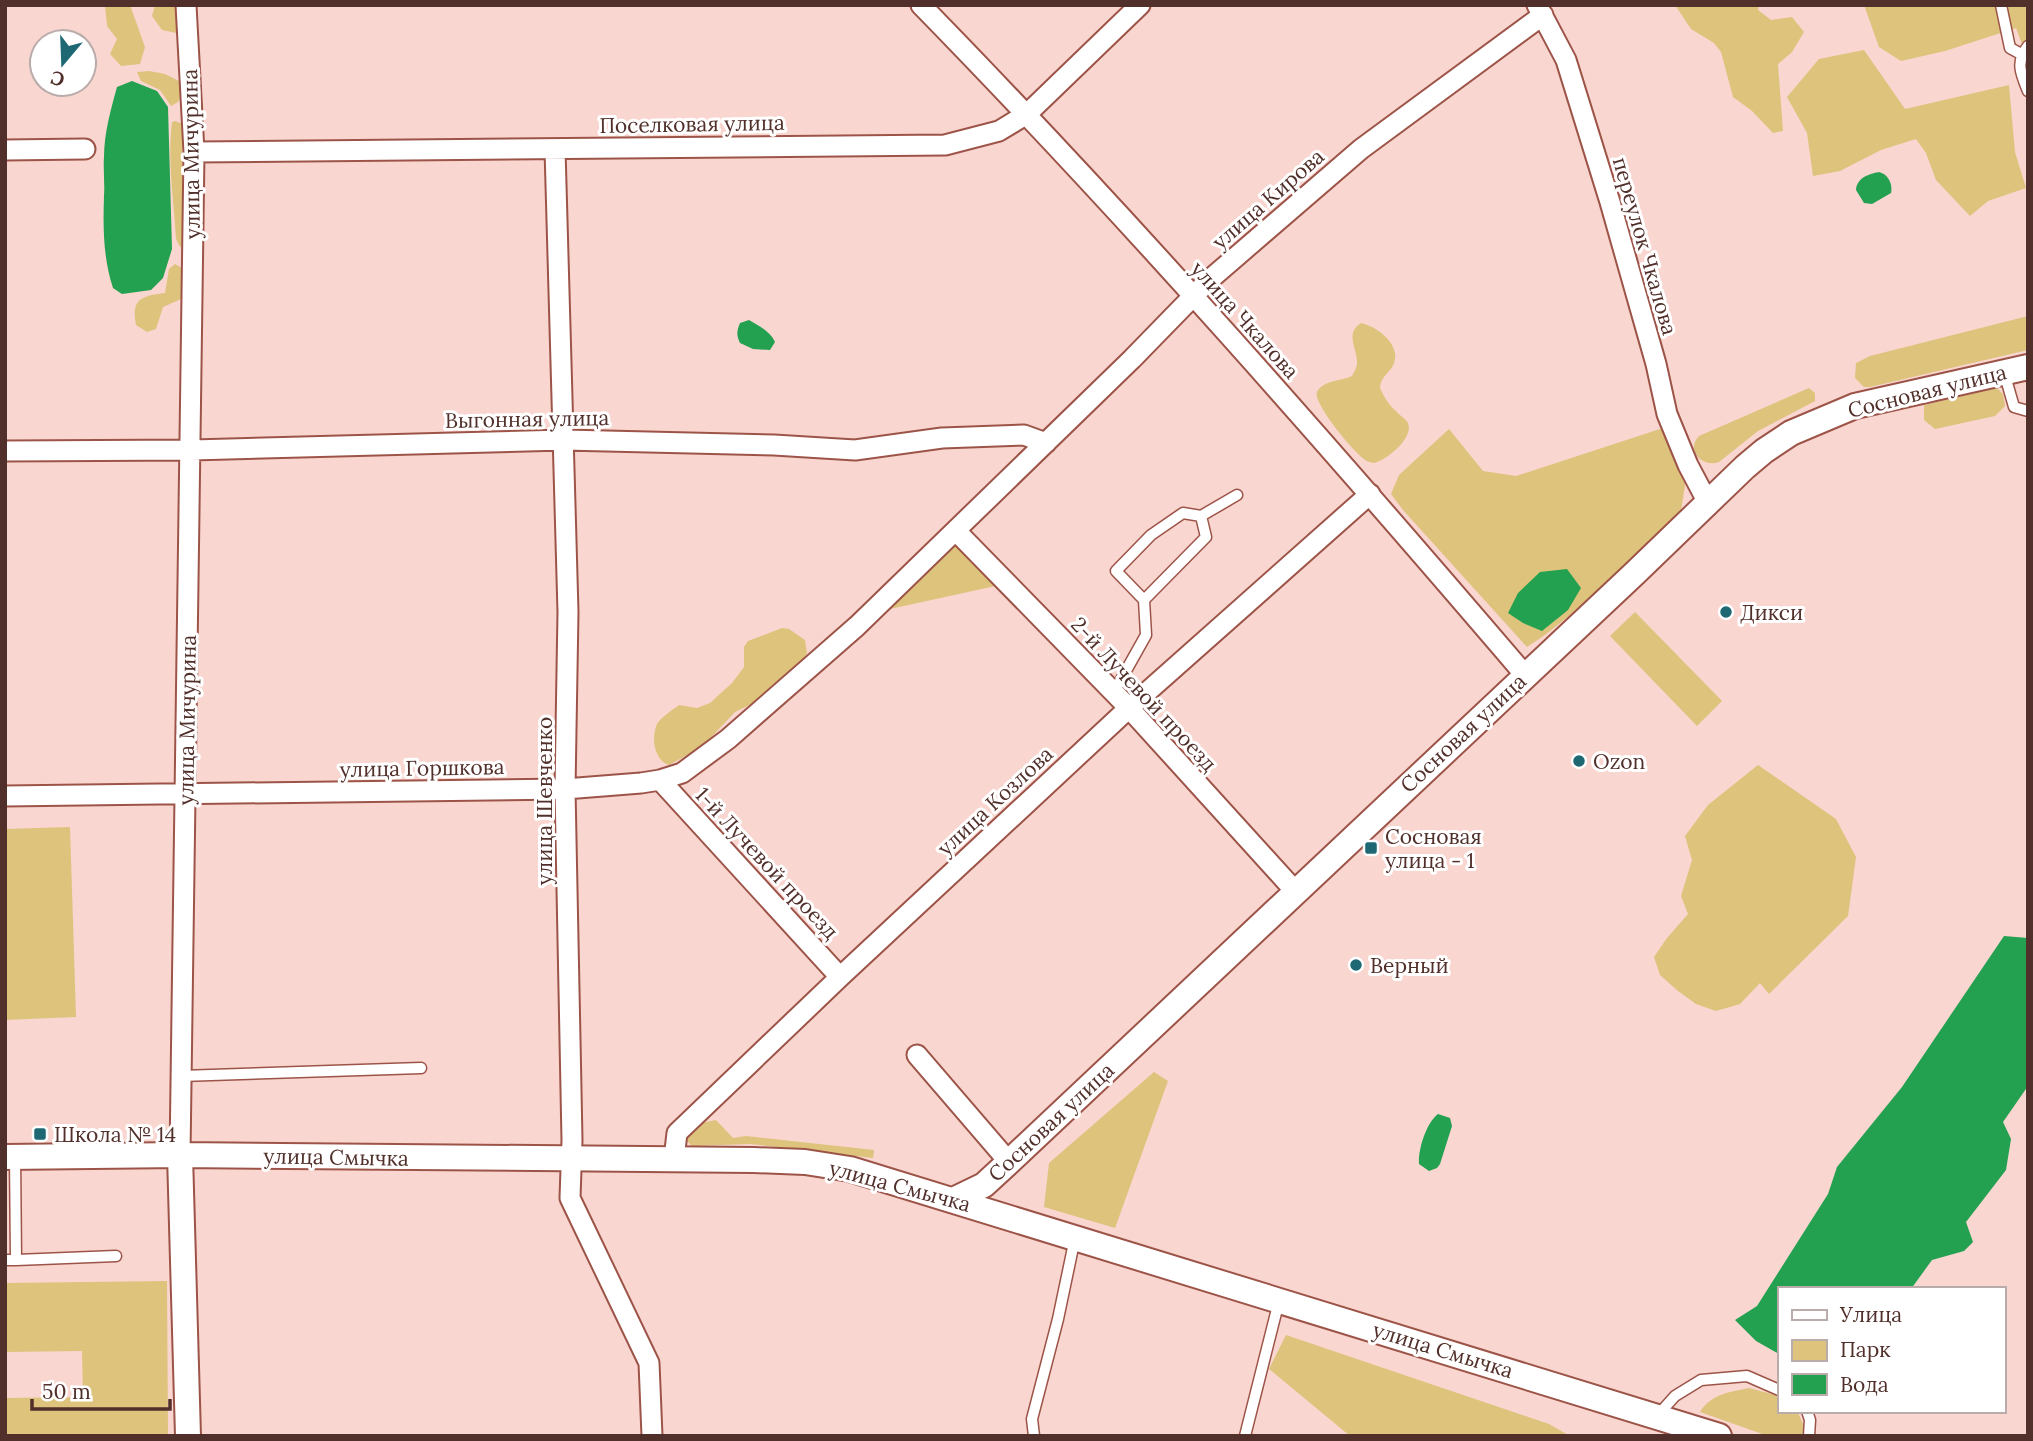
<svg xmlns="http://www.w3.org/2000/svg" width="2033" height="1441" viewBox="0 0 2033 1441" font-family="Lora,serif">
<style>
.green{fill:#dec37c}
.water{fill:#23a050}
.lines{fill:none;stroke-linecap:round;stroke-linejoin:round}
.service-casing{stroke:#9d5448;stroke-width:13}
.minor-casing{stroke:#9d5448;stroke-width:23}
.tertiary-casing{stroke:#9d5448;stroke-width:28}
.service{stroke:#fff;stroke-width:10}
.minor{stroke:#fff;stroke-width:19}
.tertiary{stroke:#fff;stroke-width:24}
.poi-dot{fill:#1e6873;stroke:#fff;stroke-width:2.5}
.labels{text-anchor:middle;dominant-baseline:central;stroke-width:6;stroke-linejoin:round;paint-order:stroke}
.street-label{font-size:21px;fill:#512f2a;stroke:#fff}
.poi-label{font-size:21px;fill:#512f2a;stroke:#fff;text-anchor:start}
</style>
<rect width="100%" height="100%" fill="#f9d6d0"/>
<!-- green -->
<path class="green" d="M 105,5 L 130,5 L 145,47 L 140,64 L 121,66 L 110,54 L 117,39 L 107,26 Z
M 155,5 L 185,5 L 181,34 L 162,30 L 152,16 Z
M 1675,5 L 1759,5 L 1758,10 L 1771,20 L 1792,17 L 1804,32 L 1792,52 L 1778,64 L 1783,131 L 1773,133 L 1752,111 L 1733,97 L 1721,52 L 1714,43 L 1691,29 Z
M 1864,5 L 2028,5 L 2028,60 L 2016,28 L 1945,51 L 1901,61 L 1879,47 Z
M 1864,50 L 1905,109 L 2009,85 L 2015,152 L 2026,188 L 1988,201 L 1970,216 L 1936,180 L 1926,153 L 1916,139 L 1881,150 L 1840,171 L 1813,176 L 1807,133 L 1787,97 L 1819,59 Z
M 149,71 L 165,74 L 179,81 L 182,94 L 178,102 L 171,106 L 160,90 L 141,81 L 137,72 Z
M 175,121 L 183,124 L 182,173 L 188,233 L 187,244 L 180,247 L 176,239 C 174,199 167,163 172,122 Z
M 175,264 L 182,268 L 185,283 L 181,299 L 163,307 L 156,329 L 147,332 L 136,325 C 131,299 141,296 165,293 L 169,269 Z
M 2028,316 L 2028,350 L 1870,387 L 1864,387 L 1855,378 L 1856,363 L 1870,356 Z
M 1361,323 C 1376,326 1401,344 1394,363 C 1390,374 1381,375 1380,388 C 1384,397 1389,405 1396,411 C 1399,415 1406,419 1408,423 C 1414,438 1387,460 1374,463 C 1370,462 1367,462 1364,459 C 1354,453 1312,402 1317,392 C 1323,380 1342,381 1352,376 C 1353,374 1357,367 1357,364 C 1358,349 1344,334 1361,323 Z
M 1809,388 L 1815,393 L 1815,401 L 1758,431 L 1719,462 C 1703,468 1685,450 1699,436 Z
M 1997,388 L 2003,394 L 2005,406 L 1995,416 L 1935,429 L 1924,420 L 1924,405 Z
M 1663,428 L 1686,479 L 1681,511 L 1594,596 L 1545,635 L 1527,647 L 1403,510 L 1391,494 L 1399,475 L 1449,429 L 1483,471 L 1516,476 Z
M 952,546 L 962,547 L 1000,585 L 890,609 L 944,551 Z
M 1635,612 L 1722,701 L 1697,726 L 1610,636 Z
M 782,628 L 789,629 L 805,640 L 807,653 L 804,660 L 758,701 L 735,712 L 702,747 L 669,765 C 654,760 651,738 657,724 C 661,717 673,710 679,705 L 697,708 L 710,703 L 732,683 L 744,667 L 744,647 L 748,641 Z
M 1758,765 L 1836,819 L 1856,857 L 1848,916 L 1769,994 L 1760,983 L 1740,1004 L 1716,1011 L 1696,1004 L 1678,991 L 1660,975 L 1654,957 L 1667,938 L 1688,914 L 1681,896 L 1692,860 L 1685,836 L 1708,805 Z
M 70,827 L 76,1017 L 5,1020 L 5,829 Z
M 1154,1072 L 1168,1081 L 1115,1228 L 1044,1207 L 1049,1163 Z
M 716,1120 L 733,1138 L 746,1136 L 874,1150 L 873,1158 L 750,1144 L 692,1146 L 685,1139 L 696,1124 Z
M 167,1281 L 168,1436 L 5,1436 L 5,1398 L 83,1397 L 82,1351 L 5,1352 L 5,1283 Z
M 1286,1335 L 1549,1424 L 1570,1436 L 1350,1436 L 1269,1369 Z
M 1749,1388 L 1779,1396 L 1779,1411 L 1797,1411 L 1805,1428 L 1801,1436 L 1768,1436 L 1700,1412 C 1711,1394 1730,1392 1749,1388 Z"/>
<!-- water -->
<path class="water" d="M 132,81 L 157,91 L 168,107 L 172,249 L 163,278 L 151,290 L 122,294 L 113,288 C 103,257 103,228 104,196 C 105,183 103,170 104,157 C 104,133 111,109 117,87 Z
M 1879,172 C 1888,174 1893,184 1891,193 L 1872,204 L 1864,203 L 1856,190 C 1857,178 1868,174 1879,172 Z
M 749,320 C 759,326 770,331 775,342 L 770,350 L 753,349 L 740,343 C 736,335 737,330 740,323 Z
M 1567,569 L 1581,588 L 1568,610 L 1542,631 L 1523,623 L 1508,613 L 1518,593 L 1540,572 Z
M 2004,936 L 2028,938 L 2028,1086 L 2003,1122 L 2011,1139 L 2006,1170 L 1966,1222 L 1973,1242 L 1964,1251 L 1932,1260 L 1911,1289 L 1779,1289 L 1779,1354 L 1756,1341 L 1735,1320 L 1757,1306 L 1828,1194 L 1837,1167 L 1902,1087 Z
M 1438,1114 L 1450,1118 L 1452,1126 L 1440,1164 L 1437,1168 L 1429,1171 L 1419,1164 C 1418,1150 1426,1123 1438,1114 Z"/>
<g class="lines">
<!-- service casing -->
<g class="service-casing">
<path id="service" d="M 2001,5 L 2010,48 L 2021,54
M 2028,46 C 2015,62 2021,74 2028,91
M 2004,372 L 2014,407 L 2028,411
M 1144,600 L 1206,537 L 1201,516
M 1114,692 L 1146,635 L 1144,600 L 1116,571 L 1151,535 L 1183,513 L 1201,516 L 1237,495
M 181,1076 L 421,1068
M 5,1260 L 16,1260 L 15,1157
M 16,1260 L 116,1256
M 1807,1411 L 1810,1420 L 1809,1436
M 1657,1416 L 1675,1396 L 1701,1380 L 1747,1376 L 1779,1390
M 1034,1436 L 1032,1419 L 1058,1319 L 1075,1238
M 1245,1436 L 1279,1301"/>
</g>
<!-- minor casing -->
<g class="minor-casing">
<path id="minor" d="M 921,5 C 1131,220 1330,447 1525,675
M 1537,5 L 1566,60 L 1610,202 L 1656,364 L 1667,414 L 1688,465 L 1707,501
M 555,149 L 568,612 L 565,789 L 572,1140 L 570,1198 L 649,1363 L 652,1436
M 5,150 L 85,149
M 194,152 L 945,145 L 999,131 L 1027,114 L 1140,5
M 5,451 L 192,450 L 564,440 L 774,445 L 855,450 L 942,438 L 1024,435 L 1046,443
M 956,531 L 1129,708 L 1295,891
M 660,780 L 840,977
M 5,796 L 565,789 L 641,783 L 660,780 L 682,773 L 728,739 L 857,626 L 1132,359 L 1208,281 L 1361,149 L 1543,15
M 917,1055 L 1009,1162
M 180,1155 L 194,152 L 186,5
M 674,1159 L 677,1133 L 840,977 L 1129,708 L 1370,494"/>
</g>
<!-- tertiary casing -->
<g class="tertiary-casing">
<path id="tertiary" d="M 180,1155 L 188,1436
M 5,1157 L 180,1155 L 754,1160 L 805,1162 L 850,1169 L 1719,1436
M 955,1199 L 984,1185 L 1009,1162 L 1634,574 L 1745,467 L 1764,451 L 1791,433 L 1855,406 L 2028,367"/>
</g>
<!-- service -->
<use href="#service" class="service"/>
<!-- minor -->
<use href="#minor" class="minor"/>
<!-- tertiary -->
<use href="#tertiary" class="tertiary"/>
</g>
<!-- markers -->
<g class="poi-dot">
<circle cx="1726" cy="612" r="7"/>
<circle cx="1579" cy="761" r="7"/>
<rect x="1364" y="841" width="14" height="14" rx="3.5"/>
<circle cx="1356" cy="965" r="7"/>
<rect x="33" y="1127" width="14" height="14" rx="3.5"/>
</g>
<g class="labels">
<!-- street labels -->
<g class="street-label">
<text transform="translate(692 124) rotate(-1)">Поселковая улица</text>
<text transform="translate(191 154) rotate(-91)">улица Мичурина</text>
<text transform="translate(1268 199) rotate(-41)">улица Кирова</text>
<text transform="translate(1645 246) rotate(74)">переулок Чкалова</text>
<text transform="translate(1245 320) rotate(48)">улица Чкалова</text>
<text transform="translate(1927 391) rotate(-14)">Сосновая улица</text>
<text transform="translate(527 419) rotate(-1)">Выгонная улица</text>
<text transform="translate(1144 694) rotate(47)">2-й Лучевой проезд</text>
<text transform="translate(187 720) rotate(-89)">улица Мичурина</text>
<text transform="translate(1463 733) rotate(-43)">Сосновая улица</text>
<text transform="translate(422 768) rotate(-1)">улица Горшкова</text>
<text transform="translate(544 801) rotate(-90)">улица Шевченко</text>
<text transform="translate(995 801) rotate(-43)">улица Козлова</text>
<text transform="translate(767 863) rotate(47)">1-й Лучевой проезд</text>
<text transform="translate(1051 1122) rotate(-43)">Сосновая улица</text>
<text transform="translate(336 1157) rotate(1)">улица Смычка</text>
<text transform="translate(900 1186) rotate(15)">улица Смычка</text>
<text transform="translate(1443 1350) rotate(17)">улица Смычка</text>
</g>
<!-- poi labels -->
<g class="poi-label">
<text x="1740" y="612">Дикси</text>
<text x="1593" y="761">Ozon</text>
<text x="1385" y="836">Сосновая<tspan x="1385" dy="24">улица - 1</tspan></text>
<text x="1370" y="965">Верный</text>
<text x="54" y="1134">Школа № 14</text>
</g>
</g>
<!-- border -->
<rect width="2033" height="1441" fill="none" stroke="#512f2a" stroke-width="14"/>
<!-- legend -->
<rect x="1778" y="1287" width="228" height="126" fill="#ffffff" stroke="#b9acaa" stroke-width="2"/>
<rect x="1792" y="1310" width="35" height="10" fill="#ffffff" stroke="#b9acaa" stroke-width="2"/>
<text x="1840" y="1322" font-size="21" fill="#512f2a">Улица</text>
<rect x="1792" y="1340" width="35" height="21" fill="#dec37c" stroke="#b9acaa" stroke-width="2"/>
<text x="1840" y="1357" font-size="21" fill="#512f2a">Парк</text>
<rect x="1792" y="1374" width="35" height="21" fill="#23a050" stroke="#b9acaa" stroke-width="2"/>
<text x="1840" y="1392" font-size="21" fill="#512f2a">Вода</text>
<!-- north arrow -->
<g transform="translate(63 63) rotate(199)"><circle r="33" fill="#ffffff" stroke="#b9acaa" stroke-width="2"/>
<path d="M0-5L12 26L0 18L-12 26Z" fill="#1e6873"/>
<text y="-10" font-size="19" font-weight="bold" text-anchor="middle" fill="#512f2a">С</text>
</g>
<!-- scale -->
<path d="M32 1399v10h138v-10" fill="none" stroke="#512f2a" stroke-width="3.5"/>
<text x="42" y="1399" font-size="21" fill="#512f2a" stroke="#ffffff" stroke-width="5" paint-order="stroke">50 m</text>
</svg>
